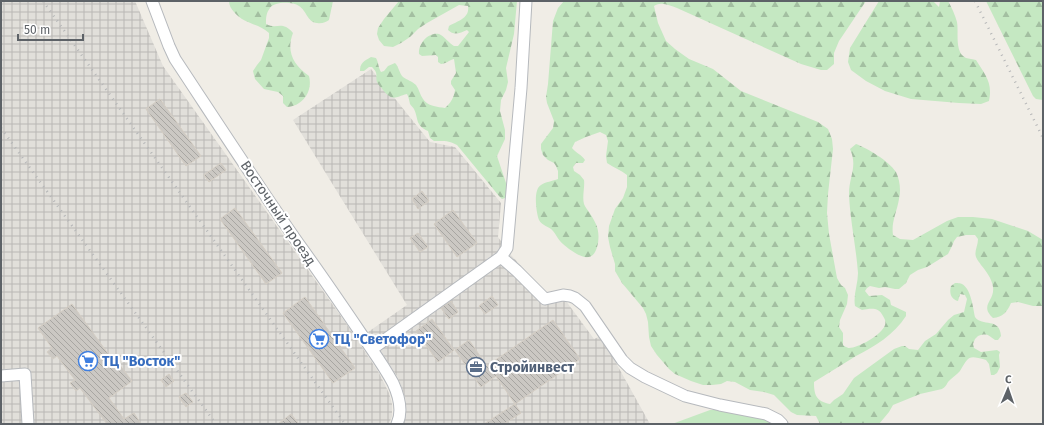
<svg xmlns="http://www.w3.org/2000/svg" width="1044" height="425" viewBox="0 0 1044 425" font-family="'Fira Sans',sans-serif">
<style>
.industrial{fill:url(#industrial-grid)}
.forest{fill:url(#forest-firs)}
.pitch{fill:#c5e8c2}
.building{fill:url(#building-back-hatch);stroke:#d5cec4}
.lines{fill:none;stroke-linecap:round;stroke-linejoin:round}
.minor-casing{stroke:#b6b9bd;stroke-width:13}
.minor{stroke:#fff;stroke-width:11}
.rail{stroke:#b5b6b7;stroke-width:2.5;stroke-dasharray:1 5;stroke-linecap:butt}
.labels{text-anchor:middle;dominant-baseline:central;stroke-width:4;stroke-linejoin:round;paint-order:stroke}
.street-label{font-size:14px;fill:#5d6267;stroke:#fff}
.shop-label{font-size:14px;font-weight:bold;fill:#366cbe;stroke:#fff;text-anchor:start}
.service-label{font-size:14px;font-weight:bold;fill:#4e5e75;stroke:#fff;text-anchor:start}
</style>
<defs>
<pattern id="industrial-grid" width="8" height="8" patternUnits="userSpaceOnUse"><rect width="8" height="8" fill="#e1dfda"/><path d="M0 4h8M4 0v8" fill="none" stroke="#bab8b5"/></pattern>
<pattern id="forest-firs" width="22" height="20" patternUnits="userSpaceOnUse"><rect width="22" height="20" fill="#c5e8c2"/><path d="M5 1l3.5 6h-7zM16 11l3.5 6h-7z" fill="#a3bfa1"/></pattern>
<pattern id="building-back-hatch" width="6" height="6" patternUnits="userSpaceOnUse"><rect width="6" height="6" fill="#cbc8c3"/><path d="M-1 5l2 2M0 0l6 6M5-1l2 2" fill="none" stroke="#a8a6a2"/></pattern>
</defs>
<rect width="100%" height="100%" fill="#f0ede6"/>
<!-- industrial -->
<path class="industrial" d="M 1,1 L 135,1 L 163,66 L 350,329 L 379,373 L 389,393 L 392,404 L 392,416 L 389,424 L 1,424 Z
M 371,69 L 430,142 L 455,147 L 501,203 L 498,237 L 511,255 L 552,300 L 566,301 L 594,339 L 601,336 L 650,424 L 403,424 L 406,414 L 406,401 L 402,388 L 397,376 L 368,332 L 407,305 L 293,120 Z"/>
<!-- forest -->
<path class="forest" d="M 229,1 L 333,1 L 329,20 C 326,22 322,24 317,23 C 307,22 307,11 299,6 C 293,2 275,1 270,8 C 266,13 266,18 266,24 C 277,30 282,20 293,33 C 286,51 293,65 309,76 C 313,91 303,106 287,107 L 283,103 L 283,96 L 278,92 L 264,89 L 255,79 L 253,71 L 257,65 L 261,60 L 269,38 L 269,33 C 259,23 245,25 234,12 C 231,9 229,5 229,1 Z
M 399,1 L 517,1 L 514,34 L 506,68 L 508,82 L 506,90 L 501,100 L 500,111 L 505,130 L 505,139 L 497,156 L 507,186 L 508,192 L 505,198 L 502,199 L 499,196 L 457,145 C 449,140 442,141 434,141 L 430,138 L 428,131 C 415,125 419,120 414,109 C 413,107 411,106 410,104 C 409,100 409,98 407,94 C 395,97 393,102 383,90 C 382,88 378,85 377,82 C 375,75 379,74 372,67 L 369,67 L 364,71 L 360,71 C 360,63 364,61 371,57 L 376,58 C 379,64 378,67 381,72 L 384,71 L 388,66 L 395,63 C 399,67 399,73 403,77 C 407,80 412,81 416,85 C 419,89 420,95 423,99 C 427,106 438,107 445,108 C 451,103 454,97 455,90 L 451,84 L 451,81 L 456,73 L 454,59 C 449,60 446,64 441,64 L 438,62 L 438,57 L 436,55 L 422,56 L 419,54 C 418,44 428,32 439,34 C 444,36 449,43 454,46 L 458,46 L 469,32 L 467,30 C 460,33 454,36 448,30 L 449,26 C 458,21 470,18 468,6 L 459,5 L 427,23 L 418,29 L 410,37 L 401,43 L 393,47 L 384,46 L 379,40 L 377,34 L 378,28 L 384,19 Z
M 564,1 L 866,1 L 839,41 L 834,53 L 834,64 L 827,70 L 821,70 L 801,64 L 677,8 C 669,5 661,1 654,6 L 658,23 L 666,41 L 675,49 L 689,59 L 713,69 L 741,91 L 818,122 L 828,129 L 832,139 L 833,149 L 828,194 L 827,213 L 829,234 L 837,278 L 841,285 L 845,288 L 848,295 L 847,304 L 840,320 L 839,327 L 843,333 L 843,345 C 844,346 848,348 849,348 C 858,348 882,335 885,325 C 886,322 885,319 883,316 C 879,307 871,308 862,310 L 855,306 C 853,295 858,284 858,273 C 856,246 850,220 849,194 C 849,176 858,167 850,149 L 856,144 C 867,148 889,161 896,172 C 900,180 901,191 899,199 C 897,212 891,222 893,235 L 900,239 L 913,240 L 947,221 L 958,217 L 973,217 L 992,219 L 1028,231 L 1043,240 L 1043,306 L 1033,306 L 1018,302 L 1011,303 C 1007,312 1003,317 993,318 C 979,305 995,301 993,287 C 992,279 986,271 981,265 C 980,263 977,260 976,257 C 974,251 978,246 978,239 L 975,235 L 966,235 L 957,237 L 954,241 L 952,246 L 948,254 L 927,267 L 918,270 L 910,275 L 906,283 L 899,289 L 895,289 L 885,287 L 879,288 L 870,286 L 867,288 L 865,291 L 869,296 L 882,295 L 890,300 L 891,305 L 906,312 L 906,316 C 894,335 875,346 856,356 C 842,365 828,373 814,382 C 814,395 816,401 830,404 L 834,400 L 843,394 L 854,378 L 894,349 L 902,346 L 905,346 L 909,349 L 918,350 L 925,341 L 936,334 L 948,320 L 954,315 L 964,312 L 967,299 L 965,295 L 960,294 L 958,301 C 951,299 949,293 951,286 L 955,283 C 956,283 961,283 962,284 C 971,289 973,307 975,317 C 982,327 1000,317 1001,336 L 998,340 L 995,340 C 988,335 987,333 978,336 L 975,339 L 973,344 L 974,348 L 981,352 L 997,350 L 1000,352 L 999,355 L 1000,367 L 997,373 L 994,375 L 991,375 L 989,364 L 986,360 C 968,355 969,356 960,371 C 957,375 951,378 948,382 C 946,386 945,387 942,389 L 920,394 L 893,405 L 889,412 L 879,424 L 820,424 L 816,416 L 797,415 L 791,412 L 774,395 L 764,392 L 750,390 L 735,382 L 727,381 L 721,384 L 712,385 L 703,385 L 691,381 L 675,374 L 669,369 L 657,355 L 651,346 L 649,337 L 648,322 L 646,314 L 643,308 L 622,283 L 615,271 L 615,264 L 610,247 L 608,237 L 609,226 L 615,209 L 623,198 L 627,187 L 627,175 C 621,170 614,168 607,163 L 606,156 L 608,141 L 606,135 L 600,132 L 586,137 L 575,142 L 572,148 C 576,153 582,155 585,160 L 583,163 L 576,163 L 573,167 L 574,171 L 580,175 L 584,180 C 585,187 582,197 584,204 C 585,207 587,209 589,212 C 596,223 600,229 598,243 C 594,264 582,258 569,249 C 566,246 562,244 560,241 C 557,238 556,234 553,231 C 549,226 542,226 539,220 C 536,212 533,189 541,185 C 545,182 553,181 558,179 L 558,171 L 556,166 L 554,163 L 548,160 L 543,155 L 541,149 L 541,144 L 553,128 L 554,121 L 547,103 L 546,97 L 548,84 L 553,21 L 558,8 Z
M 879,1 L 933,1 L 939,7 L 940,1 L 948,1 C 952,8 955,15 957,22 C 959,33 954,52 966,58 C 969,59 973,59 976,60 C 985,75 993,82 989,101 L 981,104 L 959,103 L 911,99 L 885,91 L 866,81 L 851,70 L 848,62 L 850,48 Z
M 986,1 L 1043,1 L 1043,100 L 1036,99 L 1033,96 Z"/>
<!-- pitch -->
<path class="pitch" d="M 710,410 L 733,410 L 766,419 L 775,424 L 672,424 Z"/>
<!-- building -->
<path class="building" d="M 160,99 L 201,156 L 186,166 L 146,109 Z
M 221,163 L 226,170 L 209,182 L 204,175 Z
M 422,191 L 429,201 L 418,209 L 412,199 Z
M 235,208 L 282,273 L 266,284 L 220,219 Z
M 453,210 L 477,243 L 457,257 L 434,224 Z
M 418,233 L 428,247 L 420,252 L 410,238 Z
M 492,296 L 498,305 L 485,314 L 479,306 Z
M 305,297 L 355,368 L 333,383 L 283,313 Z
M 451,301 L 458,312 L 449,319 L 441,308 Z
M 72,304 L 117,366 L 119,364 L 132,381 L 109,398 L 124,419 L 134,413 L 141,424 L 107,424 L 80,388 L 76,391 L 70,383 L 75,380 L 57,356 L 53,359 L 47,352 L 52,348 L 38,328 Z
M 432,319 L 454,350 L 438,362 L 416,331 Z
M 553,320 L 580,359 L 515,404 L 496,376 L 481,387 L 455,350 L 469,340 L 487,366 Z
M 169,374 L 174,381 L 166,387 L 161,380 Z
M 186,393 L 193,402 L 186,407 L 179,397 Z
M 515,404 L 521,413 L 504,424 L 484,424 Z
M 291,414 L 299,424 L 278,424 Z"/>
<g class="lines">
<!-- minor casing -->
<g class="minor-casing">
<path id="minor" d="M 152,1 L 169,46 L 175,59 C 216,121 256,183 298,243 C 320,273 341,304 362,335 C 372,350 384,366 393,383 C 399,396 403,411 397,424
M 501,257 L 517,271 L 545,299 L 563,295 L 570,296 L 575,298 L 585,306 L 622,360 L 630,368 L 645,377 L 685,396 L 720,405 L 766,414 L 778,420 L 782,424
M 372,349 L 501,257 L 507,248 L 521,88 L 526,1
M 1,376 L 25,374 L 28,424"/>
</g>
<!-- minor -->
<use href="#minor" class="minor"/>
<!-- rail -->
<path class="rail" d="M 43,1 L 345,424
M 975,1 L 1043,138
M 1,128 L 216,424"/>
</g>
<!-- icons -->
<defs>
<g id="supermarket-ring" transform="scale(1)"><circle r="9.5" fill="#fff" stroke="#3f7fe0" stroke-width="1.5"/><path d="M-6-5.5h2.5l.6 2H6L4.5 2H-2.5L-4.4-4H-6ZM-1.5 3.2a1.3 1.3 0 1 0 .1 0ZM3 3.2a1.3 1.3 0 1 0 .1 0Z" fill="#3f7fe0"/></g>
<g id="office-ring" transform="scale(1)"><circle r="9.5" fill="#fff" stroke="#5c6f8a" stroke-width="1.5"/><path d="M-6-3h4V-5.5h4V-3h4V5H-6ZM-1-4.5V-3h2v-1.5ZM-6 0V1H6V0Z" fill="#5c6f8a"/></g>
</defs>
<g fill-rule="evenodd">
<use href="#supermarket-ring" x="319" y="339"/>
<use href="#supermarket-ring" x="88" y="361"/>
<use href="#office-ring" x="476" y="367"/>
</g>
<g class="labels">
<!-- street labels -->
<g class="street-label">
<text transform="translate(278 213) rotate(56)">Восточный проезд</text>
</g>
<!-- shop labels -->
<g class="shop-label">
<text x="333" y="339">ТЦ "Светофор"</text>
<text x="102" y="361">ТЦ "Восток"</text>
</g>
<!-- service labels -->
<g class="service-label">
<text x="490" y="367">Стройинвест</text>
</g>
</g>
<!-- border -->
<rect width="1044" height="425" fill="none" stroke="#5d6267" stroke-width="4"/>
<!-- north arrow -->
<g transform="translate(1008 389) rotate(2)" stroke="#ffffff" stroke-width="3" paint-order="stroke">
<path d="M0-3L7 15L0 10L-7 15Z" fill="#5d6267"/>
<text y="-6" font-size="11" font-weight="bold" text-anchor="middle" fill="#5d6267">С</text>
</g>
<!-- scale -->
<path d="M18 34v6h65v-6" fill="none" stroke="#5d6267" stroke-width="2"/>
<text x="24" y="34" font-size="12" fill="#5d6267" stroke="#ffffff" stroke-width="3" paint-order="stroke">50 m</text>
</svg>
